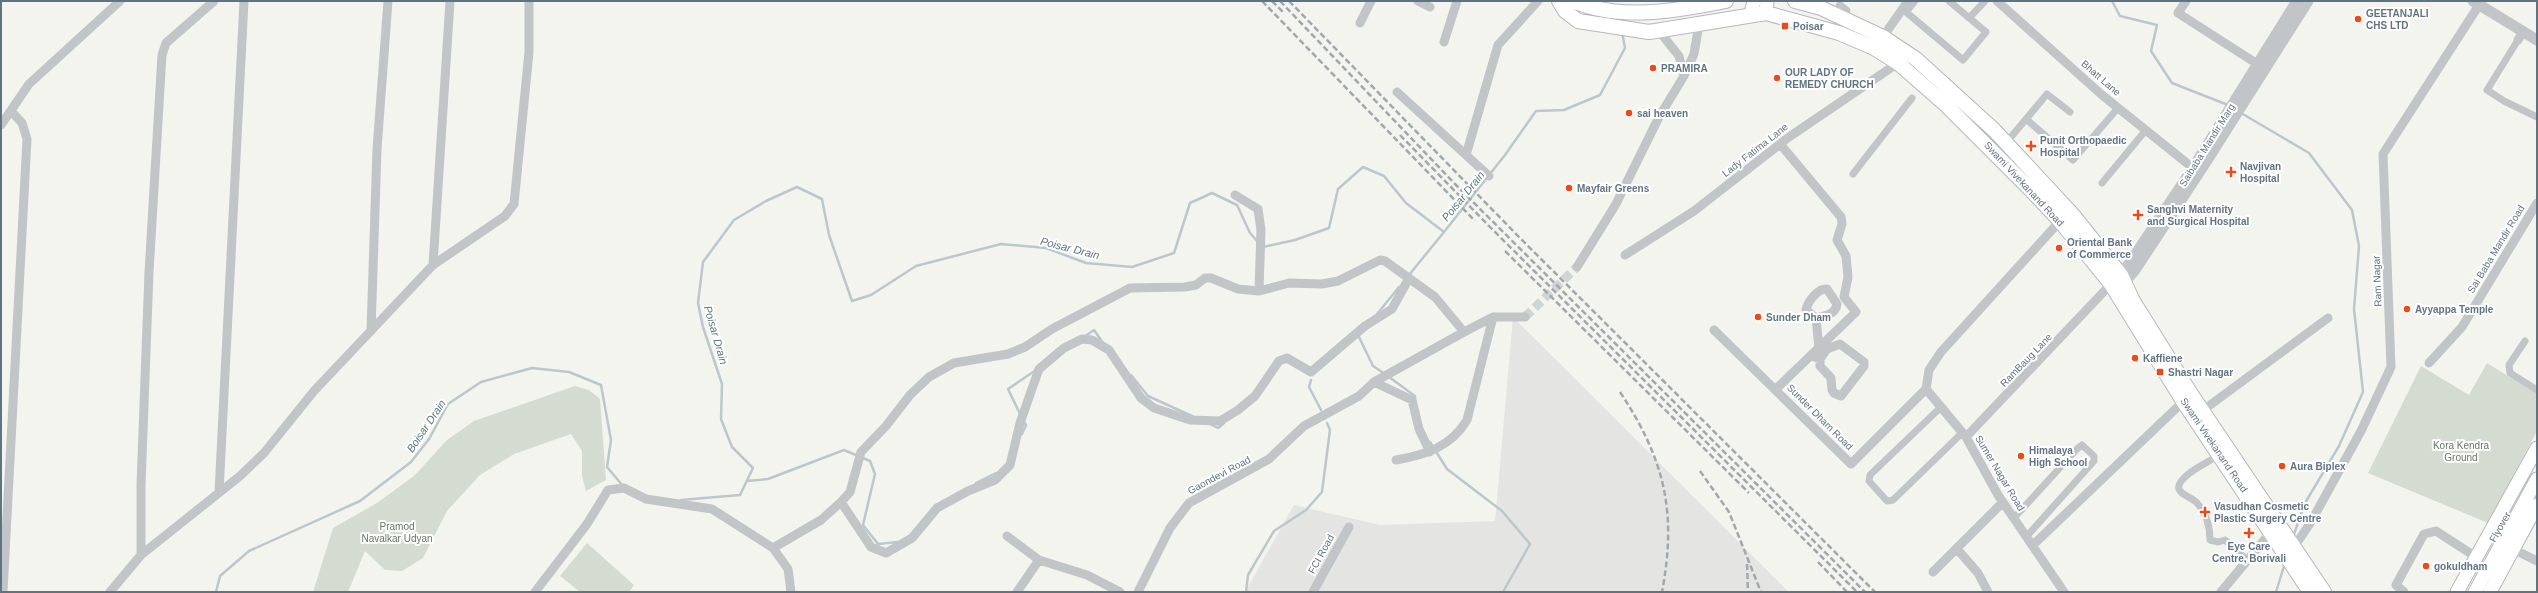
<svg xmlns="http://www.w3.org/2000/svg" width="2538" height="593" viewBox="0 0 2538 593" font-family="Helvetica,sans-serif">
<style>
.built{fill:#e4e5e3}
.green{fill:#d4dbd0}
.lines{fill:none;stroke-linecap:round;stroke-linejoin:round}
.stream{stroke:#bbc7cc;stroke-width:2.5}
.minor-tunnel{stroke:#cfd4d4;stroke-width:9;stroke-dasharray:9 4.5;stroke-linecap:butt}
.secondary-casing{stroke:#b3b8bd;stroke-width:15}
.primary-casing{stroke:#b4b8bc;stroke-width:16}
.pedestrian{stroke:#c1c5c8;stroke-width:7}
.minor{stroke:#c1c5c8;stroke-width:9}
.tertiary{stroke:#c1c5c8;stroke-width:11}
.secondary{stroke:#fff;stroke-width:13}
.primary{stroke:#fff;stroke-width:14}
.rail{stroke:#a1a7ad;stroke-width:2.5;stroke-dasharray:6 3;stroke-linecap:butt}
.poi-dot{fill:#ea4b19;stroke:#fff;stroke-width:1.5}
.labels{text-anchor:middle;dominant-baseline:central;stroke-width:4;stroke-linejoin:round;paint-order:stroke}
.poi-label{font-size:10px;font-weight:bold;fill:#617382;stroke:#fff;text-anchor:start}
.street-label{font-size:10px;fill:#617382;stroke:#fff}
.park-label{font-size:10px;fill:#657960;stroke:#fff}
.water-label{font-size:11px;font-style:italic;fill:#5d767f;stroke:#fff}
</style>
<rect width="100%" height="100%" fill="#f4f4ef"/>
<!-- built -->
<path class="built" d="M 1513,317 L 1789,592 L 1245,592 L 1294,505 L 1380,525 L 1495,521 Z"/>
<!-- green -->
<path class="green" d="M 2487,363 L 2537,394 L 2537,431 L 2488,523 L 2368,473 L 2421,366 L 2469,395 Z
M 575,386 L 589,390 L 600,399 L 606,480 L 586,491 L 582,476 L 582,451 L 571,434 L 514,454 L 480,475 L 447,511 L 423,558 L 402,571 L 385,570 L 365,551 L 348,592 L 313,592 L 333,528 L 377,503 L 414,476 L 447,440 L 474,421 Z
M 587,543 L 634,585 L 629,592 L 580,592 L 560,576 Z"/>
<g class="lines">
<!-- stream -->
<path class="stream" d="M 2112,1 L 2120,16 L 2157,25 L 2151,51 L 2172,83 L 2228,105
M 2241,113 L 2309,153 L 2352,210 L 2359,246 L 2354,309 L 2363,392 L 2339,446 L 2305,503 L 2293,537
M 1263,247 L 1295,240 L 1329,228 L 1338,189 L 1363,167 L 1384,176 L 1406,203 L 1444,232 L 1505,155 L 1536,111 L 1564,110 L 1600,95 L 1625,48 L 1622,32
M 1409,275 L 1444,232
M 1377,314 L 1399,287
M 1084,337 L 1094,330 L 1103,343
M 1359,337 L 1373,366 L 1385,374
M 1131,375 L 1148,396 L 1194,417
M 1389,377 L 1415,396 L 1415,399
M 1311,380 L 1309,387 L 1321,410
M 1020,414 L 1008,389 L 1036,370
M 1210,424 L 1218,428 L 1224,423
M 1022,434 L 1026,425 L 1023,420
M 1430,442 L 1447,469 L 1502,511 L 1530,544 L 1503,592
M 747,481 L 768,479 L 844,450 L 870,461 L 875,474 L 863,525 L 878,544 L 898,542
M 976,483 L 996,473
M 681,500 L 740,495 L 753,468 L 732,447 L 721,419 L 722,384 L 703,327 L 698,303 L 703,262 L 734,220 L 766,201 L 797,187 L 822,199 L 829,235 L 852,301 L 871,295 L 916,266 L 1001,244 L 1046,248 L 1086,263 L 1132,267 L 1174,253 L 1190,203 L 1212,193 L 1237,205 L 1250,233 L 1258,242
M 216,592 L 220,576 L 249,551 L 360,501 L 411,462 L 429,439 L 448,404 L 481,382 L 532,368 L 569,372 L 601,385 L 611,440 L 607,467 L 623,486
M 1246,592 L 1248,575 L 1274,531 L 1306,510 L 1322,492 L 1330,430 L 1327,423
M 2276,592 L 2285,563"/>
<!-- minor-tunnel -->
<path class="minor-tunnel" d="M 1525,317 L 1577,267"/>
<!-- secondary casing -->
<g class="secondary-casing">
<path id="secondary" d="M 1766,13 L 1767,1
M 1751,14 L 1754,1
M 2457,592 L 2537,448
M 2475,592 L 2537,479
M 2490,592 L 2537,505"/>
</g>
<!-- primary casing -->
<g class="primary-casing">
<path id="primary" d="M 1559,1 L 1565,11 L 1578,21 L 1649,32 L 1766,13 L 1839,33 L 1874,48 L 1898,63 L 1946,105 L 2031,190 L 2060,221 L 2111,284 L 2183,401 L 2310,592
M 1573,1 C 1620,21 1677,11 1726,1
M 1795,1 L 1821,8 L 1883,37 L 1916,59 L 1994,130 L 2073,215 L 2121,275 L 2133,301 L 2191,394 L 2324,592"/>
</g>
<!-- pedestrian -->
<path class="pedestrian" d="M 1915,1 L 1906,12 L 1963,60 L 1986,32 L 1949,1
M 1970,17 L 1985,1
M 2518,40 L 2487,90 L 2504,101 L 2537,117
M 2026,119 L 2073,160 L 2118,108
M 2006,143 L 2047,94 L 2070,112
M 1853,174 L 1912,98
M 2102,183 L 2146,130
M 2525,341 L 2509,365 L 2510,373 L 2537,390
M 1940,408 L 1870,475 L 1869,481 L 1887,501 L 1893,500 L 1962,433
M 2219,455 C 2209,462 2194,468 2185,477 C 2168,493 2190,495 2197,503 C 2207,514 2210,526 2210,540 L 2218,542 L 2225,540 L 2247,560
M 2014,518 L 2077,449 L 2082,445 L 2094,456 L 2094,461 L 2027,536"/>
<!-- minor -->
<path class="minor" d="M 1418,1 L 1430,7
M 1997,1 L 2102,95 L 2193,168
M 2186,1 L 2178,13 L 2262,67
M 1840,6 L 1846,11 L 1844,19
M 1360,23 L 1371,1
M 1659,31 L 1679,56 L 1684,76
M 1883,37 L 1908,1
M 2518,40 L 2523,32
M 1444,42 L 1457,1
M 1397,92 L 1489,176
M 1,125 L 29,84 L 120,1
M 1466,155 L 1498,45 L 1538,1
M 1235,195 L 1258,209 L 1261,230 L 1259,291
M 1625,255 L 1694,211 L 1789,137 L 1898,63
M 433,265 L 450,1
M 1577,267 L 1616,204 L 1659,117 L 1684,76 L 1694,54 L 1699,24
M 1816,318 C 1825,316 1836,314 1837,304 L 1827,289 C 1818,288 1808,301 1806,310 L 1816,318 L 1819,349
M 1714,330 L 1851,464 L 1926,389
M 371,331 L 377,149 L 388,1
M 1812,356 L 1820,359 L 1827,349 L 1840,344 L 1864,362 L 1864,366 L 1841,396 L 1834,393 L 1832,390 L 1831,378 L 1820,366 L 1820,359
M 2429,363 L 2462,327 L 2537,203
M 1374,382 L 1412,400 L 1419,429 L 1430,452
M 1776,389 L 1856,312 L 1844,297 L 1848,277 L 1846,256 L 1837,240 L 1842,224 L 1841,217 L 1780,144
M 1926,389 L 1966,437 L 1998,495 L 2064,592
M 1926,389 L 1929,370 L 1941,352 L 2060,221
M 2202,411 L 2328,318
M 1966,437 L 2111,284
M 1396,460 C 1425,455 1451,447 1467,420 L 1493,317
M 219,492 L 244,1
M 841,502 L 871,547 L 886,553 L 912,538 L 937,508 L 968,491 L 995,480 L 1010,465 L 1020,423 L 1039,369 L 1064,348 L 1082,339 L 1092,340 L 1109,350 L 1141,398 L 1154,408 L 1190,420 L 1220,421 L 1238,410 L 1255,396 L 1279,361 L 1287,358 L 1311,372 L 1365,326 L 1392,309 L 1409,278
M 1007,536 L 1039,560 L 1087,575 L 1120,592
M 2033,545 L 2187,398
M 773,548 L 821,520 L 841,502 L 850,492 L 861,452 L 886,426 L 910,395 L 929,377 L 954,363 L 1008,354 L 1025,347 L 1052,329 L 1130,288 L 1185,287 L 1196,285 L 1205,278 L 1211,278 L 1238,289 L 1259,291 L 1289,283 L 1322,284 L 1338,281 L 1380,260 L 1385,261 L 1435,297 L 1464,332
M 1957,549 L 1978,573 L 1988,592
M 2513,549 L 2537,561
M 2292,550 L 2311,522 L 2361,431 L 2391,367 L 2383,154 L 2479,5
M 141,555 L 141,485 L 149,272 L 162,55 L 166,43 L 214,1
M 1933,572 L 2003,502
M 3,592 L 27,139 L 22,123 L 11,111
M 110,592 L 141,555 L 240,476 L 264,453 L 314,391 L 433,265 L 505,216 L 514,204 L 529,52 L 529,1
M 535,592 L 587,524 L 608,490 L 624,488 L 646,499 L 712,509 L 773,548 L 788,569 L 791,592
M 1017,592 L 1039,560
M 1138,592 L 1170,528 L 1189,503 L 1269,459 L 1304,426 L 1359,396 L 1374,382 L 1464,332 L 1493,317 L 1525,317
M 1313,592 L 1349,527
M 2221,592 L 2271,532
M 2404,592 L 2396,585 L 2424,534 L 2436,531 L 2476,557"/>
<!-- tertiary -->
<path class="tertiary" d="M 2473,1 L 2537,40
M 2116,280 L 2129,264 L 2193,168 L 2297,1
M 2119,288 L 2135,270 L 2206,162 L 2308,1"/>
<!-- secondary -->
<use href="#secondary" class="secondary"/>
<!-- primary -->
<use href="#primary" class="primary"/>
<!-- rail -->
<path class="rail" d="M 1262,1 L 1475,221
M 1272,1 L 1283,12
M 1280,1 L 1455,184 L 1865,592
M 1289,1 L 1519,237 L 1875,592
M 1400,135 L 1490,227 L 1857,592
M 1505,251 L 1749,493
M 1620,392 C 1665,460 1677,512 1662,592
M 1700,471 L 1729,512 L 1761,592
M 1818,562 L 1847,592
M 1747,564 L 1748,592"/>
</g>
<!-- markers -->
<g class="poi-dot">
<circle cx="2358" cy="19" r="4"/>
<rect x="1781" y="22" width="8" height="8" rx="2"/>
<circle cx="1653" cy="68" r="4"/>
<circle cx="1777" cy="78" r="4"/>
<circle cx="1629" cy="113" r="4"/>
<path d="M2029 140h4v4h4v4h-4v4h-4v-4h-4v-4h4z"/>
<path d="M2229 166h4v4h4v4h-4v4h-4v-4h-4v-4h4z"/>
<circle cx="1569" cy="188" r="4"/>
<path d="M2136 209h4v4h4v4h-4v4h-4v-4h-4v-4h4z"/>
<circle cx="2059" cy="248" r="4"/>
<circle cx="2407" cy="309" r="4"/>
<circle cx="1758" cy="317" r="4"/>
<circle cx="2135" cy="358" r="4"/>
<rect x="2156" y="368" width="8" height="8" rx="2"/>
<circle cx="2021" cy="456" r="4"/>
<circle cx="2282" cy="466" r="4"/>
<path d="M2203 506h4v4h4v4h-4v4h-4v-4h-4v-4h4z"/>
<path d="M2247 527h4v4h4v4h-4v4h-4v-4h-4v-4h4z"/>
<circle cx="2426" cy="566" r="4"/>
</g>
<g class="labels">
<!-- poi labels -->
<g class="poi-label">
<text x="2366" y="13">GEETANJALI<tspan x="2366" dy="12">CHS LTD</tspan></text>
<text x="1793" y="26">Poisar</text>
<text x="1661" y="68">PRAMIRA</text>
<text x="1785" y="72">OUR LADY OF<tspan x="1785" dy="12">REMEDY CHURCH</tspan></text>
<text x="1637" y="113">sai heaven</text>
<text x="2040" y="140">Punit Orthopaedic<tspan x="2040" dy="12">Hospital</tspan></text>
<text x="2240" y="166">Navjivan<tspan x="2240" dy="12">Hospital</tspan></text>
<text x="1577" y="188">Mayfair Greens</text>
<text x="2147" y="209">Sanghvi Maternity<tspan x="2147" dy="12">and Surgical Hospital</tspan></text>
<text x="2067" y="242">Oriental Bank<tspan x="2067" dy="12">of Commerce</tspan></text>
<text x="2415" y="309">Ayyappa Temple</text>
<text x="1766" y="317">Sunder Dham</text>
<text x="2143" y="358">Kaffiene</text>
<text x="2168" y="372">Shastri Nagar</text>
<text x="2029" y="450">Himalaya<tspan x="2029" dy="12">High School</tspan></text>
<text x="2290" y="466">Aura Biplex</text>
<text x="2214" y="506">Vasudhan Cosmetic<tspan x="2214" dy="12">Plastic Surgery Centre</tspan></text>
<text x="2249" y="546" text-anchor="middle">Eye Care<tspan x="2249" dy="12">Centre, Borivali</tspan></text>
<text x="2434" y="566">gokuldham</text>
</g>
<!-- street labels -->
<g class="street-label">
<text transform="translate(2101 78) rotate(41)">Bhatt Lane</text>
<text transform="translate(2207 145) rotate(-58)">Saibaba Mandir Marg</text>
<text transform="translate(1755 150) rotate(-38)">Lady Fatima Lane</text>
<text transform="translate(2024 184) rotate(47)">Swami Vivekanand Road</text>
<text transform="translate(2496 249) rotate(-59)">Sai Baba Mandir Road</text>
<text transform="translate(2377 281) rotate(-92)">Ram Nagar</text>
<text transform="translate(2026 360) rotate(-46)">RamBaug Lane</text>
<text transform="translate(1820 417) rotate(45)">Sunder Dham Road</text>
<text transform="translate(2214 445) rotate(56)">Swami Vivekanand Road</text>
<text transform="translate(2000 473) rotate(59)">Sumer Nagar Road</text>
<text transform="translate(1219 475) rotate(-28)">Gaondevi Road</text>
<text transform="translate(2500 527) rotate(-61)">Flyover</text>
<text transform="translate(1321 554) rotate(-61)">FCI Road</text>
</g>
<!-- park labels -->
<g class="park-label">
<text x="2461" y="445">Kora Kendra<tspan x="2461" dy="12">Ground</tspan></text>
<text x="397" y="526">Pramod<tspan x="397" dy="12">Navalkar Udyan</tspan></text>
</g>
<!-- water labels -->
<g class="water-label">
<text transform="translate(1463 196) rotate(-51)">Poisar Drain</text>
<text transform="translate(1070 248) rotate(14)">Poisar Drain</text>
<text transform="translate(716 335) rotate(74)">Poisar Drain</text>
<text transform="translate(426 426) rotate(-56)">Boisar Drain</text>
</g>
</g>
<!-- border -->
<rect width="2538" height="593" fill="none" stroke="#617382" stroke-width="4"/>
</svg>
